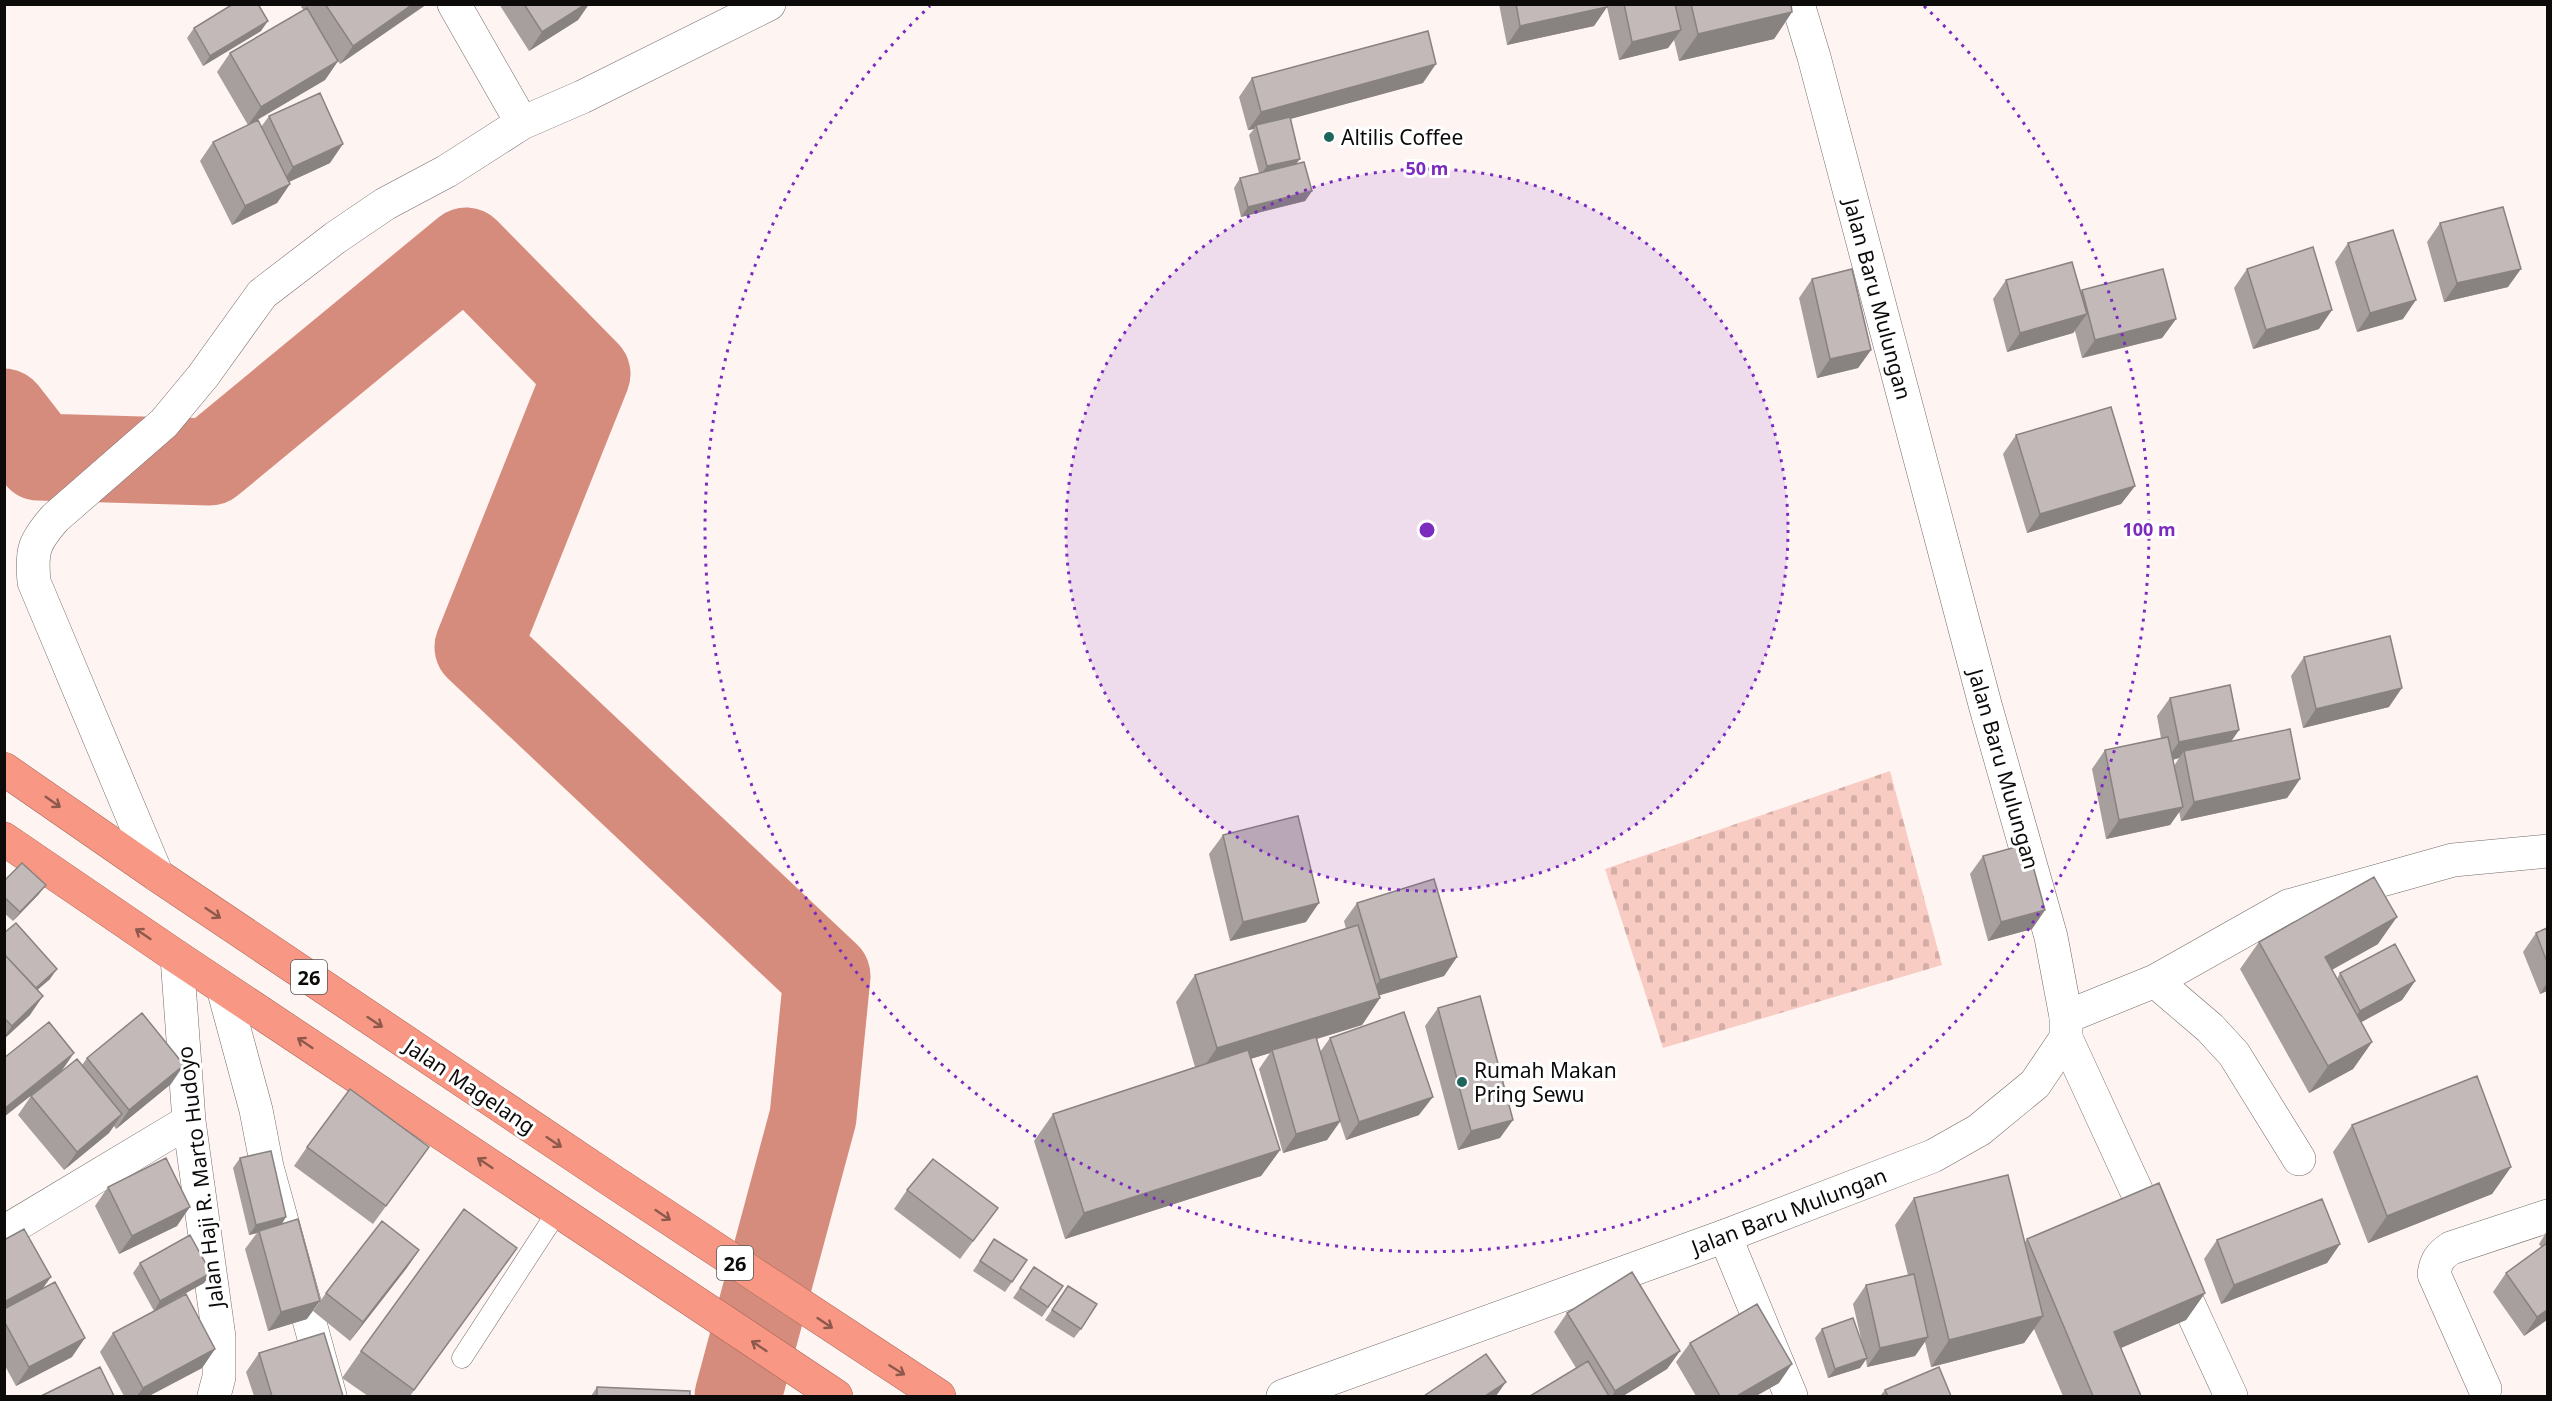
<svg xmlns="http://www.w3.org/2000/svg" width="2552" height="1401" viewBox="0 0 2552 1401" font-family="'Noto Sans',sans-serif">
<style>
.cemetery{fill:url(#cemetery-stones)}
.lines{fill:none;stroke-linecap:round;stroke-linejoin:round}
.river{stroke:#d68c7d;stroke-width:87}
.lane-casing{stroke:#726b69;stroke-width:21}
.street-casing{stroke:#726b69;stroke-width:34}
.secondary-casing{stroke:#726b69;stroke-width:34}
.highway-casing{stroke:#a66759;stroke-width:34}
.lane{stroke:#fff;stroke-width:20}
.street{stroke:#fff;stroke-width:33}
.secondary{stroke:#fff;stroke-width:33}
.highway{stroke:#f89884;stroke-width:33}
.wall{fill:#a79f9e;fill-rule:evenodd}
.shaded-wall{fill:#888281}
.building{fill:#c2b9b8;stroke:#888281;stroke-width:1.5}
.oneway{stroke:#8e594d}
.ring{fill:none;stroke:#7b2cbf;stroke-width:3;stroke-dasharray:3 6}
.poi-dot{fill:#1e665c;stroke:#fff;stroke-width:2}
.labels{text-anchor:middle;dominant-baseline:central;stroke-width:6;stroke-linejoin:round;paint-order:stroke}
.shield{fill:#fff;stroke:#565454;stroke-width:1.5}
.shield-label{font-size:20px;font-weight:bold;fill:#0d0b0a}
.poi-label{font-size:21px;fill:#0d0b0a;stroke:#fff;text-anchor:start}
.street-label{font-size:21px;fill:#0d0b0a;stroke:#fff}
.centre{fill:#7b2cbf;stroke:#fff;stroke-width:3}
.ring-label{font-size:18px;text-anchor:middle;font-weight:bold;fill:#7b2cbf;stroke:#fff;stroke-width:6;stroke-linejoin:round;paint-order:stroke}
</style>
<defs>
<pattern id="cemetery-stones" width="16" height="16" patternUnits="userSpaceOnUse" patternTransform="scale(1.5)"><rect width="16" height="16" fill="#f9ccc3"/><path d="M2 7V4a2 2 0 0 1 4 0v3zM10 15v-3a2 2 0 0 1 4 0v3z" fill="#d4aea6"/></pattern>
</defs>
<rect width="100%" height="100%" fill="#fef5f3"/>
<!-- cemetery -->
<path class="cemetery" d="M 1890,771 L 1942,965 L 1663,1048 L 1605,869 Z"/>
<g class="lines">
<!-- river -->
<path class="river" d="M 4,412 L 39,457 L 210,462 L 466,251 L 587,374 L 478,647 L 827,976 L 813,1117 L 738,1396"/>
<!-- lane casing -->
<g class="lane-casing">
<path id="lane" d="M 462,1358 L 557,1212"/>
</g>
<!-- street casing -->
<g class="street-casing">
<path id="street" d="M 454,4 L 522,123
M 157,875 L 34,582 C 31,550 34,542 55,518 L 164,423 L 203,376 L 262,294 L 335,238 L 385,204 L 447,171 L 522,123 L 582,97 L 769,4
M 177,957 L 189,1121 L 219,1337 L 219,1377 L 214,1396
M 2155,981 L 2210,1028 L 2234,1054 L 2299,1159
M 223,988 L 256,1110 L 267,1167 L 330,1396
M 2066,1017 L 2155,981 L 2288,906 L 2453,860 L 2548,851
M 2066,1038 L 2231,1396
M 4,1232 L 189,1121
M 1725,1236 L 1791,1396
M 2485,1389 L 2434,1274 C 2436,1261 2440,1255 2451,1248 L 2548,1216"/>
</g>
<!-- secondary casing -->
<g class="secondary-casing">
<path id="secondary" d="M 1283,1396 L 1725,1236 L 1933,1156 L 1979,1130 L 2035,1084 L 2066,1038 L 2066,1017 L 2051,937 L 1986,708 L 1814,57 L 1798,4"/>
</g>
<!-- highway casing -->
<g class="highway-casing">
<path id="highway" d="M 4,769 L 157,875 L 614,1182 L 939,1396
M 4,839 L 177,957 L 836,1396"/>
</g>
<!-- lane -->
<use href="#lane" class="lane"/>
<!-- street -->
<use href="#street" class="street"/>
<!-- secondary -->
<use href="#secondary" class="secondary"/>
<!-- highway -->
<use href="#highway" class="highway"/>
</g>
<!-- wall -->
<path class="wall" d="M 303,4 L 427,4 L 340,64 L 338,61 L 325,80 L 254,122 L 261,127 L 269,116 L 330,163 L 289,182 L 290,184 L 277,203 L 232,225 L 200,161 L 213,142 L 248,125 L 217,72 L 230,53 L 304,10 L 301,7 Z
M 499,4 L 589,4 L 578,20 L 529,51 Z
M 1499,4 L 1791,4 L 1792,12 L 1774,39 L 1679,61 L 1674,40 L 1668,48 L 1619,60 L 1607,7 L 1594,26 L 1507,45 Z
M 194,28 L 261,31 L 203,66 L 187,38 Z
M 1252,78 L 1423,83 L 1290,119 L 1296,164 L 1312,191 L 1305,201 L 1241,217 L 1234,188 L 1240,178 L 1259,173 L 1249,135 L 1254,129 L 1248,130 L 1239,97 Z
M 2440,223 L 2508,287 L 2444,302 L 2427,242 Z
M 2348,243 L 2403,319 L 2357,332 L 2335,262 Z
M 2247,269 L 2319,329 L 2253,349 L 2234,288 Z
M 1812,279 L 1871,350 L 1858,368 L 1817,378 L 1799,298 Z
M 2006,280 L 2081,292 L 2082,290 L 2176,319 L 2162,338 L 2082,358 L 2075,331 L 2073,333 L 2007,352 L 1993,299 Z
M 2016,435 L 2135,486 L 2121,504 L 2027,533 L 2003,454 Z
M 2304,657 L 2389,707 L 2303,728 L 2291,676 Z
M 2170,698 L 2239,730 L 2231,741 L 2300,779 L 2287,798 L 2181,821 L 2179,811 L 2170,825 L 2106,839 L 2092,769 L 2105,750 L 2161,738 L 2157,716 ZM 2179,758 L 2174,766 L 2173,760 Z
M 1223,835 L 1306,922 L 1230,941 L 1209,854 Z
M 1983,856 L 2045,910 L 2032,929 L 1988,941 L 1970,874 Z
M 4,881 L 39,894 L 13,921 L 4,913 Z
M 1357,903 L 1457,957 L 1444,976 L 1380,995 L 1380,998 L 1362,1025 L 1317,1039 L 1320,1052 L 1330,1038 L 1419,1115 L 1346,1140 L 1340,1122 L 1327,1140 L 1283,1153 L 1259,1069 L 1270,1053 L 1250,1059 L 1280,1150 L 1261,1176 L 1065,1239 L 1034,1141 L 1053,1114 L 1195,1067 L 1176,1002 L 1195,975 L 1346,929 L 1344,921 Z
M 2547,928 L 2547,991 L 2540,994 L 2523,952 L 2536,933 Z
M 4,933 L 50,979 L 37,990 L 30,1015 L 4,1039 Z
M 2259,942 L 2378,944 L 2332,970 L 2337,979 L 2340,973 L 2415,981 L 2402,1000 L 2361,1022 L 2372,1042 L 2353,1069 L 2309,1093 L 2240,969 Z
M 1438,1008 L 1500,1138 L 1458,1150 L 1425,1026 Z
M 87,1058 L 171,1084 L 116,1129 L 114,1126 L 109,1133 L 64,1170 L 18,1115 L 31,1096 L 82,1065 Z
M 2352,1125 L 2511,1167 L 2492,1194 L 2368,1243 L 2333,1152 Z
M 307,1147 L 429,1147 L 373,1224 L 294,1166 Z
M 240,1158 L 282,1224 L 307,1319 L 268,1331 L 245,1249 L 257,1233 L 249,1235 L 233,1168 Z
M 108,1187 L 177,1226 L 119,1254 L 95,1206 Z
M 907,1190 L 998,1208 L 960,1259 L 894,1209 Z
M 1914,1198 L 2025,1242 L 2027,1239 L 2205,1293 L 2186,1320 L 2121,1348 L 2141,1396 L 2063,1396 L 2034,1329 L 2024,1343 L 1931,1367 L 1925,1342 L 1915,1356 L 1867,1367 L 1866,1359 L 1860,1368 L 1828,1378 L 1815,1338 L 1822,1329 L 1863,1347 L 1853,1304 L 1866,1285 L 1908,1275 L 1895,1225 Z
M 2547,1231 L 2547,1320 L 2524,1336 L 2493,1292 L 2506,1273 L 2542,1248 L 2539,1244 Z
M 994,1239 L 1012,1282 L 1005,1292 L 973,1271 Z
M 4,1240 L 43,1288 L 72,1357 L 16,1386 L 4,1364 Z
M 2217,1240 L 2340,1244 L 2327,1263 L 2221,1304 L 2204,1259 Z
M 419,1250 L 406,1269 L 350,1341 L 313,1311 L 326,1293 Z
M 140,1263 L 211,1273 L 204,1283 L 154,1311 L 133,1273 Z
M 1034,1267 L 1063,1286 L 1042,1317 L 1013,1298 Z
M 498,1275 L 410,1396 L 368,1396 L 342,1378 L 361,1351 Z
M 1068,1286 L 1081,1329 L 1074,1338 L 1045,1320 Z
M 1567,1313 L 1680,1351 L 1667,1369 L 1623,1396 L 1530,1396 L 1576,1368 L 1554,1332 Z
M 113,1333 L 215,1349 L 202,1368 L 149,1396 L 124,1396 L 100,1352 Z
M 1690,1343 L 1779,1383 L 1756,1396 L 1696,1396 L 1676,1362 Z
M 259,1353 L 343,1396 L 254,1396 L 246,1372 Z
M 597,1387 L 690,1396 L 591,1396 Z
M 1885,1390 L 1951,1396 L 1880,1396 Z"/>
<!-- shaded-wall -->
<path class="shaded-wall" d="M 413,4 L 427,4 L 340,64 L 353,46 Z
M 586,4 L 589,4 L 578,20 L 529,51 L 542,32 Z
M 1607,7 L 1594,26 L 1507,45 L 1520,26 Z
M 1792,12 L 1774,39 L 1679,61 L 1698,34 Z
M 268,21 L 261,31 L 203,66 L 210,56 Z
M 1681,30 L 1668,48 L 1619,60 L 1632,42 Z
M 338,61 L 325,80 L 248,125 L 261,107 Z
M 1436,64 L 1423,83 L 1257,128 L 1256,125 L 1254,129 L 1248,130 L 1261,112 Z
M 343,144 L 330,163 L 280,186 L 293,167 Z
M 1300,159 L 1293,168 L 1260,176 L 1267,166 Z
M 290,184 L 277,203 L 232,225 L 245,206 Z
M 1312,191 L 1305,201 L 1241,217 L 1248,207 Z
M 2521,269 L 2508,287 L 2444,302 L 2457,283 Z
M 2416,300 L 2403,319 L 2357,332 L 2370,313 Z
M 2332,310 L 2319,329 L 2253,349 L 2266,330 Z
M 2087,314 L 2073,333 L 2007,352 L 2020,333 Z
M 2176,319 L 2162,338 L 2082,358 L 2095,340 Z
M 1871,350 L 1858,368 L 1817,378 L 1830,359 Z
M 2135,486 L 2121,504 L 2027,533 L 2040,514 Z
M 2402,688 L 2389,707 L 2303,728 L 2316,709 Z
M 2239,730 L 2226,749 L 2184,751 L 2179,758 L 2166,761 L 2179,742 Z
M 2300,779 L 2287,798 L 2181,821 L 2194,802 Z
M 2183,807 L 2170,825 L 2106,839 L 2119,820 Z
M 46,885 L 39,894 L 13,921 L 20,912 Z
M 1319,903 L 1306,922 L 1230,941 L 1243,922 Z
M 2045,910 L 2032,929 L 1988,941 L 2001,922 Z
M 2397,917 L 2378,944 L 2306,984 L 2325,957 Z
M 1457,957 L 1444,976 L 1367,999 L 1380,980 Z
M 57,969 L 50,979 L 28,998 L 35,988 Z
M 2415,981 L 2402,1000 L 2347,1030 L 2360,1011 Z
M 2547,983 L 2547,991 L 2540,994 Z
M 43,996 L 30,1015 L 4,1039 L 4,1037 L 12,1026 Z
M 1380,998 L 1362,1025 L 1273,1052 L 1272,1050 L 1270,1053 L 1198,1075 L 1217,1048 Z
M 2372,1042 L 2353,1069 L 2309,1093 L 2328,1066 Z
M 74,1053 L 61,1072 L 4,1117 L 4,1109 Z
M 184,1065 L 171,1084 L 116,1129 L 129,1110 Z
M 1433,1097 L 1419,1115 L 1346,1140 L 1359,1122 Z
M 122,1114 L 109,1133 L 64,1170 L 77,1152 Z
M 1513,1120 L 1500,1138 L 1458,1150 L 1471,1131 Z
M 1340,1121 L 1327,1140 L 1283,1153 L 1296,1134 Z
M 1280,1150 L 1261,1176 L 1065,1239 L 1084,1213 Z
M 2511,1167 L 2492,1194 L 2368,1243 L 2387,1216 Z
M 190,1207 L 177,1226 L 119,1254 L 132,1236 Z
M 286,1217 L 280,1227 L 259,1231 L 257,1233 L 249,1235 L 256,1225 Z
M 2340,1244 L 2327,1263 L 2221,1304 L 2234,1285 Z
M 419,1250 L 406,1269 L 350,1341 L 363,1322 Z
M 211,1273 L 204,1283 L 154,1311 L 160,1301 Z
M 51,1277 L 38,1295 L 4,1314 L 4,1302 Z
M 2205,1293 L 2186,1320 L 2095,1359 L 2114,1332 Z
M 320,1301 L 307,1319 L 268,1331 L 281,1312 Z
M 2547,1310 L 2547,1320 L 2524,1336 L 2537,1317 Z
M 2043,1316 L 2024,1343 L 1931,1367 L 1949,1340 Z
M 1928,1337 L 1915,1356 L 1867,1367 L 1880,1348 Z
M 85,1338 L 72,1357 L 16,1386 L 29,1367 Z
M 215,1349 L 202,1368 L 149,1396 L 137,1396 L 143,1388 Z
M 1680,1351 L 1667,1369 L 1623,1396 L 1612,1396 L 1615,1391 Z
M 1867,1358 L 1860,1368 L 1828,1378 L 1835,1369 Z
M 1792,1364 L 1779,1383 L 1756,1396 L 1737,1396 Z
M 1506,1382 L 1496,1396 L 1485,1396 Z"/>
<!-- building -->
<path class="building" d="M 233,4 L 258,4 L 268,21 L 210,56 L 194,28 Z
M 325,4 L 413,4 L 353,46 Z
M 524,4 L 586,4 L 542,32 Z
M 1516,4 L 1607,4 L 1607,7 L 1520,26 Z
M 1624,4 L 1675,4 L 1681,30 L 1632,42 Z
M 1691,4 L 1791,4 L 1792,12 L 1698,34 Z
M 307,8 L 338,61 L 261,107 L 230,53 Z
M 1428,31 L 1436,64 L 1261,112 L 1252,78 Z
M 320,93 L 343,144 L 293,167 L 269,116 Z
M 1290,117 L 1300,159 L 1267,166 L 1256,125 Z
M 258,120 L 290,184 L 245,206 L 213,142 Z
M 1304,162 L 1312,191 L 1248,207 L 1240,178 Z
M 2503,207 L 2521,269 L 2457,283 L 2440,223 Z
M 2393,230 L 2416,300 L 2370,313 L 2348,243 Z
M 2313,247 L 2332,310 L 2266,330 L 2247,269 Z
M 2072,262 L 2087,314 L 2020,333 L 2006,280 Z
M 1852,269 L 1871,350 L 1830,359 L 1812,279 Z
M 2163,269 L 2176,319 L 2095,340 L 2082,290 Z
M 2111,407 L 2135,486 L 2040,514 L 2016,435 Z
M 2390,636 L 2402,688 L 2316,709 L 2304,657 Z
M 2230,685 L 2239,730 L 2179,742 L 2170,698 Z
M 2290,729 L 2300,779 L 2194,802 L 2184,751 Z
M 2168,737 L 2183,807 L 2119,820 L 2105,750 Z
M 1298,816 L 1319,903 L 1243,922 L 1223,835 Z
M 2027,844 L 2045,910 L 2001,922 L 1983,856 Z
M 22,863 L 46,885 L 20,912 L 4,897 L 4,881 Z
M 2374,877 L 2397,917 L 2325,957 L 2372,1042 L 2328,1066 L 2259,942 Z
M 1434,879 L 1457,957 L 1380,980 L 1357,903 Z
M 16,923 L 57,969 L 36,988 L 4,954 L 4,933 Z
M 1358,925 L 1380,998 L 1217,1048 L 1195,975 Z
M 2547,928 L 2547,962 L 2536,933 Z
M 2395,944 L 2415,981 L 2360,1011 L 2340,973 Z
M 4,954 L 43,996 L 12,1026 L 4,1018 Z
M 1480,996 L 1513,1120 L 1471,1131 L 1438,1008 Z
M 1404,1012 L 1433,1097 L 1359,1122 L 1330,1038 Z
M 142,1013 L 184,1065 L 129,1110 L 87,1058 Z
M 49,1022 L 74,1053 L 4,1109 L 4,1058 Z
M 1316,1037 L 1340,1121 L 1296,1134 L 1272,1050 Z
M 1248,1050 L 1280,1150 L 1084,1213 L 1053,1114 Z
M 77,1059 L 122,1114 L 77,1152 L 31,1096 Z
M 2477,1076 L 2511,1167 L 2387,1216 L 2352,1125 Z
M 350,1089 L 429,1147 L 386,1206 L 307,1147 Z
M 271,1151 L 286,1217 L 256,1225 L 240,1158 Z
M 166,1158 L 190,1207 L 132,1236 L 108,1187 Z
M 933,1159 L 998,1208 L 973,1241 L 907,1190 Z
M 2008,1175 L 2043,1316 L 1949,1340 L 1914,1198 Z
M 2159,1183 L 2205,1293 L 2114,1332 L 2141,1396 L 2093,1396 L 2027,1239 Z
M 2322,1199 L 2340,1244 L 2234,1285 L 2217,1240 Z
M 464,1209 L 517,1248 L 414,1390 L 361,1351 Z
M 298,1219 L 320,1301 L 281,1312 L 259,1231 Z
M 382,1221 L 419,1250 L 363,1322 L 326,1293 Z
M 24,1229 L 51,1277 L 4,1302 L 4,1240 Z
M 190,1235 L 211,1273 L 160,1301 L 140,1263 Z
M 994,1239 L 1027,1260 L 1012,1282 L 980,1261 Z
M 2547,1243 L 2547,1310 L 2537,1317 L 2506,1273 Z
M 1034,1267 L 1063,1286 L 1048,1307 L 1020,1288 Z
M 1632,1272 L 1680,1351 L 1615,1391 L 1567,1313 Z
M 1914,1274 L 1928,1337 L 1880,1348 L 1866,1285 Z
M 55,1282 L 85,1338 L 29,1367 L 4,1321 L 4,1309 Z
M 1068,1286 L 1097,1304 L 1081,1329 L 1052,1310 Z
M 186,1294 L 215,1349 L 143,1388 L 113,1333 Z
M 1757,1304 L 1792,1364 L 1737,1396 L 1720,1396 L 1690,1343 Z
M 1853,1318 L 1867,1358 L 1835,1369 L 1822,1329 Z
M 324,1333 L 343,1396 L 272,1396 L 259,1353 Z
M 1486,1354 L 1506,1382 L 1485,1396 L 1424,1396 Z
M 1588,1361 L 1609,1396 L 1530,1396 Z
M 100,1367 L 114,1396 L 41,1396 Z
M 1939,1367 L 1951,1396 L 1888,1396 L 1885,1390 Z
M 597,1387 L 690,1391 L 690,1396 L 597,1396 Z"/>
<!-- one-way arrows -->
<defs><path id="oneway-shaft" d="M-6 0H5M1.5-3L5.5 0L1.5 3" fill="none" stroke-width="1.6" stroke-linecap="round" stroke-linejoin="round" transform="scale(1.5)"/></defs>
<g class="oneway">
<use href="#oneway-shaft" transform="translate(53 802) rotate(35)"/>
<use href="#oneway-shaft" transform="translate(213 913) rotate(34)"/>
<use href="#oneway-shaft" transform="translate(143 934) rotate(-146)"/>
<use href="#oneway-shaft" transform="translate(375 1022) rotate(34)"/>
<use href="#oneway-shaft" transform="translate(305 1043) rotate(-146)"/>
<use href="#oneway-shaft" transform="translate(554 1142) rotate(34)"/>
<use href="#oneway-shaft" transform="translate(485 1163) rotate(-146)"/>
<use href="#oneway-shaft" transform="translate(663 1215) rotate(34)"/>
<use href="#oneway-shaft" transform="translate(825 1323) rotate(34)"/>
<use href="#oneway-shaft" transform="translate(759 1346) rotate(-146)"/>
<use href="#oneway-shaft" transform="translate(897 1370) rotate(32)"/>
</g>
<!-- distance rings -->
<circle cx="1427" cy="530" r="361" fill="#7b2cbf" fill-opacity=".12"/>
<g class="ring">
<circle cx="1427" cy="530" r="361"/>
<path d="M1924 6A722 722 0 1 1 930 6"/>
</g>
<!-- markers -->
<g class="poi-dot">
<circle cx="1329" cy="137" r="6"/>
<circle cx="1462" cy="1082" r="6"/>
</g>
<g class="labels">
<!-- shield labels -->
<g class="shield">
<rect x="291" y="960" width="36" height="34" rx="4.5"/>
<rect x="717" y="1246" width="36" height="34" rx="4.5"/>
</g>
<g class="shield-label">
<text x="309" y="977">26</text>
<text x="735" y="1263">26</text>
</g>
<!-- poi labels -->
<g class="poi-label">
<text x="1341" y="137">Altilis Coffee</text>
<text x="1474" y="1070">Rumah Makan<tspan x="1474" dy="24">Pring Sewu</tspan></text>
</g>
<!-- street labels -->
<g class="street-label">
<text transform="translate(1878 299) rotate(75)">Jalan Baru Mulungan</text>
<text transform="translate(2004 769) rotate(74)">Jalan Baru Mulungan</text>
<text transform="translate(470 1086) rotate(34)">Jalan Magelang</text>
<text transform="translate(200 1177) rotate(-97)">Jalan Haji R. Marto Hudoyo</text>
<text transform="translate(1789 1211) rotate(-21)">Jalan Baru Mulungan</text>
</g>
</g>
<circle cx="1427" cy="530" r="9" class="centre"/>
<g class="ring-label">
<text x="1427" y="175">50 m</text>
<text x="2149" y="536">100 m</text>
</g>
<!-- border -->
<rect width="2552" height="1401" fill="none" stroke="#0d0b0a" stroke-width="12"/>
</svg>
